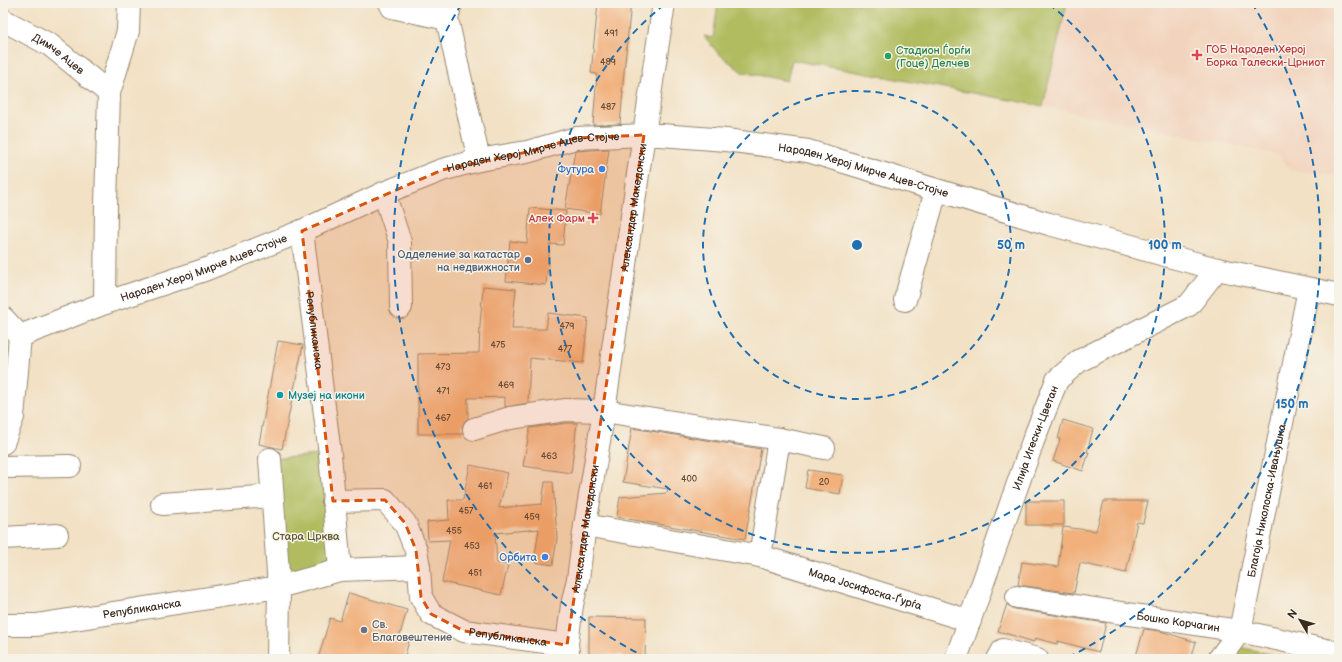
<svg xmlns="http://www.w3.org/2000/svg" width="1342" height="662" viewBox="0 0 1342 662" font-family="'Balsamiq Sans',sans-serif">
<style>
.built{fill:#f2d4be}
.green{fill:#b0bc5e;stroke:#76733e}
.building{fill:#f1b07b}
.lines{fill:none;stroke-linecap:round;stroke-linejoin:round}
.minor-casing{stroke:#968671;stroke-width:24}
.minor{stroke:#fff;stroke-width:22}
.marked{fill:#d7540e;fill-opacity:0.2;stroke:#d7540e;stroke-width:3;stroke-dasharray:8 5;stroke-linejoin:round}
.ring{fill:none;stroke:#1f6fb2;stroke-width:2;stroke-dasharray:7 5}
.health-dot{fill:#e0444e;stroke:#f7f3e8;stroke-width:1.5}
.leisure-dot{fill:#2e9e5b;stroke:#f7f3e8;stroke-width:1.5}
.shop-dot{fill:#3f7fe0;stroke:#f7f3e8;stroke-width:1.5}
.service-dot{fill:#5c6f8a;stroke:#f7f3e8;stroke-width:1.5}
.culture-dot{fill:#0f9aa8;stroke:#f7f3e8;stroke-width:1.5}
.worship-dot{fill:#6b7280;stroke:#f7f3e8;stroke-width:1.5}
.labels{text-anchor:middle;dominant-baseline:central;stroke-width:3;stroke-linejoin:round;paint-order:stroke}
.number-label{font-size:9px;fill:#684c35}
.health-label{font-size:11px;fill:#be3a42;stroke:#f7f3e8;text-anchor:start}
.leisure-label{font-size:11px;fill:#27864d;stroke:#f7f3e8;text-anchor:start}
.street-label{font-size:11px;fill:#3b2a1e;stroke:#f7f3e8}
.shop-label{font-size:11px;fill:#366cbe;stroke:#f7f3e8;text-anchor:end}
.service-label{font-size:11px;fill:#4e5e75;stroke:#f7f3e8;text-anchor:end}
.culture-label{font-size:11px;fill:#0d838f;stroke:#f7f3e8;text-anchor:start}
.park-label{font-size:11px;fill:#5e5631;stroke:#f7f3e8}
.worship-label{font-size:11px;fill:#5b616d;stroke:#f7f3e8;text-anchor:start}
.centre{fill:#1f6fb2;stroke:#f7f3e8;stroke-width:2}
.ring-label{font-size:12px;text-anchor:middle;font-weight:bold;fill:#1f6fb2;stroke:#f7f3e8;stroke-width:3;stroke-linejoin:round;paint-order:stroke}
</style>
<rect width="100%" height="100%" fill="#f7f3e8"/>
<filter id="ink" filterUnits="userSpaceOnUse"><feTurbulence type="fractalNoise" baseFrequency=".025" numOctaves="2"/><feDisplacementMap in="SourceGraphic" scale="8" xChannelSelector="R" yChannelSelector="G"/><feConvolveMatrix kernelMatrix="1 2 1 2 8 2 1 2 1" color-interpolation-filters="sRGB"/></filter>
<filter id="wash" filterUnits="userSpaceOnUse"><feTurbulence type="fractalNoise" baseFrequency=".012" numOctaves="4" result="noise"/><feDisplacementMap in="SourceGraphic" scale="16" xChannelSelector="R" yChannelSelector="G"/><feGaussianBlur stdDeviation="0.9" result="paint"/><feColorMatrix in="noise" values="0 0 0 0 0 0 0 0 0 0 0 0 0 0 0 0 0 1.4 0 .05"/><feComposite in="paint" operator="in"/></filter>
<g filter="url(#wash)">
<rect width="100%" height="100%" fill="#f2e1c4"/>
<!-- built -->
<path class="built" d="M 1067,3 L 1339,3 L 1339,175 L 1290,170 L 1279,155 L 1043,106 Z"/>
<!-- green -->
<path class="green" d="M 718,3 L 1067,3 L 1043,106 L 792,60 L 787,81 L 742,72 L 718,53 L 704,36 L 713,38 Z
M 330,454 L 340,570 L 279,587 L 270,459 Z
M 1236,646 L 1290,659 L 1233,659 Z"/>
<g id="blocks">
<!-- building -->
<path class="building" d="M 598,3 L 631,3 L 622,92 L 623,92 L 620,124 L 593,125 L 597,74 L 591,73 Z
M 609,149 L 600,214 L 565,209 L 575,151 Z
M 530,208 L 566,211 L 563,245 L 550,244 L 546,285 L 506,281 L 510,241 L 527,243 Z
M 483,286 L 516,289 L 512,329 L 546,329 L 548,313 L 588,318 L 583,363 L 530,358 L 528,403 L 505,407 L 505,397 L 468,398 L 468,418 L 465,421 L 462,426 L 463,434 L 418,434 L 418,354 L 479,353 L 480,325 Z
M 278,341 L 303,345 L 282,449 L 259,444 Z
M 1063,420 L 1093,429 L 1087,452 L 1089,452 L 1083,471 L 1053,461 L 1060,439 L 1058,439 Z
M 567,423 L 577,423 L 571,473 L 523,466 L 530,428 Z
M 632,428 L 761,449 L 745,539 L 617,517 L 620,497 L 667,493 L 668,489 L 623,482 Z
M 470,465 L 508,473 L 499,508 L 542,504 L 545,482 L 553,482 L 557,538 L 553,565 L 534,562 L 539,529 L 495,533 L 497,563 L 508,565 L 501,595 L 442,582 L 450,540 L 428,541 L 427,522 L 449,520 L 448,500 L 463,500 Z
M 808,470 L 843,475 L 840,494 L 805,488 Z
M 1026,501 L 1064,501 L 1064,525 L 1026,525 Z
M 1104,501 L 1148,501 L 1143,523 L 1137,522 L 1126,573 L 1080,563 L 1074,593 L 1018,585 L 1022,562 L 1058,567 L 1063,527 L 1096,531 Z
M 349,593 L 407,610 L 399,638 L 409,641 L 404,659 L 318,659 L 330,618 L 340,621 Z
M 1007,604 L 1010,607 L 1015,609 L 1106,623 L 1099,652 L 1058,641 L 1057,644 L 1035,638 L 1034,642 L 998,631 Z
M 589,617 L 646,618 L 645,659 L 622,659 L 622,655 L 589,654 Z
M 1144,629 L 1160,631 L 1196,642 L 1191,659 L 1135,659 Z"/>
</g>
</g>
<g filter="url(#ink)">
<use href="#blocks" fill-opacity="0" stroke="#968671" stroke-width="1"/>
<g class="lines">
<!-- minor casing -->
<g class="minor-casing">
<g id="minor">
<path d="M 390,3 L 392,7 L 447,19"/>
<path d="M 451,3 L 447,19 L 479,160"/>
<path id="s1" d="M 3,20 L 50,45 L 109,93"/>
<path d="M 384,193 L 400,242 L 401,307"/>
<path id="s2" d="M 302,231 L 330,454 L 340,570"/>
<path d="M 905,300 L 936,191"/>
<path d="M 105,303 L 106,205 L 109,93 L 128,31 L 129,3"/>
<path d="M 3,318 L 20,336 L 13,417 L 3,443"/>
<path id="s3" d="M 20,336 L 105,303 L 204,270 L 302,231 L 384,193 L 442,170 L 479,160 L 527,152 L 576,138 L 644,135 L 661,135 L 726,140 L 808,151 L 1049,224 L 1217,269 L 1339,295"/>
<path d="M 474,429 L 510,418 L 566,410 L 604,411 L 779,439 L 824,448"/>
<path d="M 270,459 L 279,587 L 278,659"/>
<path d="M 3,467 L 70,466"/>
<path id="s4" d="M 333,501 L 385,500 L 405,523 L 416,550 L 419,567 L 421,597 L 431,614 L 464,631 L 567,645 L 569,659"/>
<path d="M 162,504 L 272,496"/>
<path id="s5" d="M 585,525 L 760,556 L 970,621"/>
<path d="M 3,538 L 57,535"/>
<path d="M 760,556 L 779,439"/>
<path id="s6" d="M 1017,597 L 1240,631 L 1339,653"/>
<path id="s7" d="M 3,625 L 36,625 L 279,587 L 340,570 L 419,567"/>
<path id="s8" d="M 565,659 L 572,605 L 578,579 L 585,525 L 604,411 L 638,174 L 664,3"/>
<path id="s9" d="M 956,659 L 1033,441 L 1057,380 L 1079,361 L 1189,305 L 1217,269"/>
<path d="M 998,659 L 1003,650 L 1037,659"/>
<path id="s10" d="M 1219,659 L 1240,631 L 1309,289"/>
</g>
</g>
<!-- minor -->
<use href="#minor" class="minor"/>
</g>
</g>
<!-- marked area -->
<path class="marked" d="M 644,135 L 567,645 L 464,631 L 431,614 L 421,597 L 416,550 L 405,523 L 385,500 L 333,501 L 302,231 L 442,170 L 527,152 L 576,138 Z"/>
<!-- distance rings -->
<g class="ring">
<circle cx="857" cy="245" r="154"/>
<path d="M1049 4A308 308 0 1 1 665 4"/>
<path d="M647 658A463 463 0 0 1 462 3M1252 3A463 463 0 0 1 1067 658"/>
</g>
<!-- markers -->
<g class="health-dot">
<path d="M1195 49h4v4h4v4h-4v4h-4v-4h-4v-4h4z"/>
<path d="M591 212h4v4h4v4h-4v4h-4v-4h-4v-4h4z"/>
</g>
<circle class="leisure-dot" cx="888" cy="56" r="4"/>
<g class="shop-dot">
<circle cx="602" cy="169" r="4"/>
<circle cx="545" cy="557" r="4"/>
</g>
<circle class="service-dot" cx="528" cy="260" r="4"/>
<circle class="culture-dot" cx="280" cy="395" r="4"/>
<circle class="worship-dot" cx="364" cy="630" r="4"/>
<g class="labels">
<!-- number labels -->
<g class="number-label">
<text x="611" y="33">491</text>
<text x="608" y="62">489</text>
<text x="608" y="107">487</text>
<text x="567" y="326">479</text>
<text x="498" y="345">475</text>
<text x="565" y="349">477</text>
<text x="443" y="367">473</text>
<text x="506" y="385">469</text>
<text x="443" y="391">471</text>
<text x="443" y="418">467</text>
<text x="549" y="456">463</text>
<text x="689" y="479">400</text>
<text x="824" y="482">20</text>
<text x="485" y="486">461</text>
<text x="466" y="511">457</text>
<text x="532" y="517">459</text>
<text x="454" y="531">455</text>
<text x="472" y="546">453</text>
<text x="475" y="573">451</text>
</g>
<!-- health labels -->
<g class="health-label">
<text x="1206" y="49">ГОБ Народен Херој<tspan x="1206" dy="13">Борка Талески-Црниот</tspan></text>
<text x="585" y="218" text-anchor="end">Алек Фарм</text>
</g>
<!-- leisure labels -->
<g class="leisure-label">
<text x="896" y="50">Стадион Ѓорѓи<tspan x="896" dy="13">(Гоце) Делчев</tspan></text>
</g>
<!-- street labels -->
<g class="street-label">
<text stroke="none"><textPath href="#s1" startOffset="65">Димче Ацев</textPath></text>
<text stroke="none"><textPath href="#s3" startOffset="547">Народен Херој Мирче Ацев-Стојче</textPath></text>
<text stroke="none"><textPath href="#s3" startOffset="883">Народен Херој Мирче Ацев-Стојче</textPath></text>
<text stroke="none"><textPath href="#s8" startOffset="457">Александар Македонски</textPath></text>
<text stroke="none"><textPath href="#s3" startOffset="196">Народен Херој Мирче Ацев-Стојче</textPath></text>
<text stroke="none"><textPath href="#s2" startOffset="100">Републиканска</textPath></text>
<text stroke="none"><textPath href="#s9" startOffset="235">Илија Игески-Цветан</textPath></text>
<text stroke="none"><textPath href="#s10" startOffset="168">Благоја Николоска-Ивањушка</textPath></text>
<text stroke="none"><textPath href="#s8" startOffset="132">Александар Македонски</textPath></text>
<text stroke="none"><textPath href="#s5" startOffset="288">Мара Јосифоска-Ѓурѓа</textPath></text>
<text stroke="none"><textPath href="#s7" startOffset="140">Републиканска</textPath></text>
<text stroke="none"><textPath href="#s6" startOffset="163">Бошко Корчагин</textPath></text>
<text stroke="none"><textPath href="#s4" startOffset="260">Републиканска</textPath></text>
</g>
<!-- shop labels -->
<g class="shop-label">
<text x="594" y="169">Футура</text>
<text x="537" y="557">Орбита</text>
</g>
<!-- service labels -->
<g class="service-label">
<text x="520" y="254">Одделение за катастар<tspan x="520" dy="13">на недвижности</tspan></text>
</g>
<!-- culture labels -->
<g class="culture-label">
<text x="288" y="395">Музеј на икони</text>
</g>
<!-- park labels -->
<g class="park-label">
<text x="306" y="536">Стара Црква</text>
</g>
<!-- worship labels -->
<g class="worship-label">
<text x="372" y="624">Св.<tspan x="372" dy="13">Благовештение</tspan></text>
</g>
</g>
<circle cx="857" cy="245" r="6" class="centre"/>
<g class="ring-label">
<text x="1011" y="249">50 m</text>
<text x="1165" y="249">100 m</text>
<text x="1292" y="408">150 m</text>
</g>
<!-- margin -->
<rect width="1342" height="662" fill="none" stroke="#f7f3e8" stroke-width="16"/>
<!-- north arrow -->
<g transform="translate(1300 620) rotate(308)" stroke="#f7f3e8" stroke-width="3" paint-order="stroke">
<path d="M0-3L7 15L0 10L-7 15Z" fill="#3b2a1e"/>
<text y="-6" font-size="11" font-weight="bold" text-anchor="middle" fill="#3b2a1e">N</text>
</g>
</svg>
